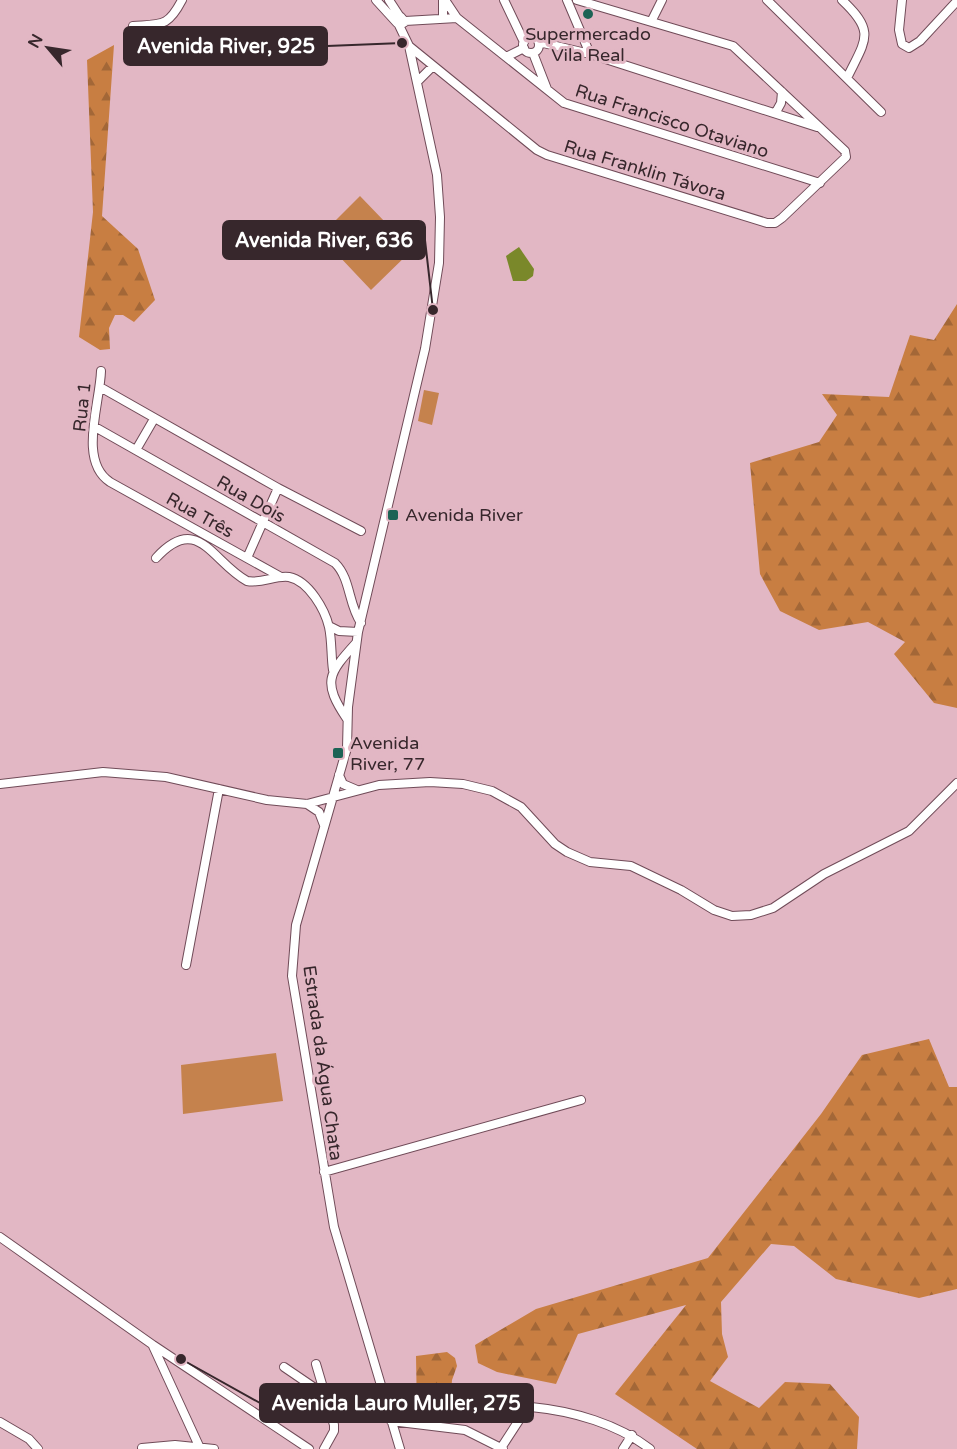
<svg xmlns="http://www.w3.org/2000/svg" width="957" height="1449" viewBox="0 0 957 1449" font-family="'Varela Round',sans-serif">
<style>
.forest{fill:url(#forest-firs)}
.green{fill:#c5824d}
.water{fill:#7a882a}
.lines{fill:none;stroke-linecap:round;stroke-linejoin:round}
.minor-casing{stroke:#704b58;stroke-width:10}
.minor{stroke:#fff;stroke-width:8}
.poi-dot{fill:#1c6355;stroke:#e2b7c4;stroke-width:2}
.labels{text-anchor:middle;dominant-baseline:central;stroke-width:6;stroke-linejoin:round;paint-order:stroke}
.poi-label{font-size:18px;fill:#37272c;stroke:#e2b7c4;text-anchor:start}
.street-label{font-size:18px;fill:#37272c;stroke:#e2b7c4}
.leader{fill:none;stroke:#37272c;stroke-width:2}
.callout-dot{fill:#37272c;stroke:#e2b7c4;stroke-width:2}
.callout{fill:#37272c;stroke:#37272c;stroke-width:2}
.callout-label{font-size:20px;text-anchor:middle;font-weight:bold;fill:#fff}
</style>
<defs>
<pattern id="forest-firs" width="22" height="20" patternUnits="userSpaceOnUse" patternTransform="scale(1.5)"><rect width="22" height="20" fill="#c87e42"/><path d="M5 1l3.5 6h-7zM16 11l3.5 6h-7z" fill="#a36737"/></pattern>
</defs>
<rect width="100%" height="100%" fill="#e2b7c4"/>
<!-- forest -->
<path class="forest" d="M 114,45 L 102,216 L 138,249 L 155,300 L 134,322 L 123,315 L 115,315 L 109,328 L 110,349 L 100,350 L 79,337 L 93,212 L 87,60 Z
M 957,304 L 957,708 L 934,703 L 894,654 L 905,642 L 868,622 L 819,630 L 780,611 L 760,574 L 750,463 L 819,442 L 837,415 L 822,394 L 889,397 L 910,335 L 934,340 Z
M 929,1039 L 949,1087 L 957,1087 L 957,1289 L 919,1298 L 836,1279 L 794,1246 L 771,1244 L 721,1302 L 722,1334 L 728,1357 L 710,1381 L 759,1408 L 785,1382 L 830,1384 L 859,1417 L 857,1449 L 697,1449 L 615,1394 L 686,1305 L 578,1334 L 556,1384 L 497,1372 L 478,1363 L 475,1345 L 536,1309 L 708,1258 L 821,1114 L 862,1055 Z
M 447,1352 L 455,1358 L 457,1366 L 452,1380 L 449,1420 L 417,1415 L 416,1356 Z"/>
<!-- green -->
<path class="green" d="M 360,196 L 412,250 L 371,290 L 320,236 Z
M 424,390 L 439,393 L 432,425 L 418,421 Z
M 276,1053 L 283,1101 L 183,1114 L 181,1065 Z"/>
<!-- water -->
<path class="water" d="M 519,247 L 534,269 L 533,276 L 526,281 L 513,281 L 506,256 Z"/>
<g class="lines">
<!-- minor casing -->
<g class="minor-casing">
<path id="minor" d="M 376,0 L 397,23
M 389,0 L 400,17
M 445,0 L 457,18 L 564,103 L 820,183
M 504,0 L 524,42
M 567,0 L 590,54
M 767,0 L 881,112
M 842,0 C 876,32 866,39 847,78
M 902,0 L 899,30 L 902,44 L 909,48 L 920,41 L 957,1
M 443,18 L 443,0
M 652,20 L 662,0
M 405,21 L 457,18
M 400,25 L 405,22 L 401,17 L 397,21 L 409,46 L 437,175 L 440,217 L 439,263 L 425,349 L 358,632 L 348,707 L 347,748 L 296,925 L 292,976 L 334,1227 L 400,1449
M 133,26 C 162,24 168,27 182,0
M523 45a8 8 0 1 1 16 0a8 8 0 1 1-16 0Z
M 539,42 L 590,54 L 817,127
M 409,46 L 537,150 L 547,155 L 767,223 L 775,223 L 782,218 L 846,157 L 845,151 L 733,46 L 577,0
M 533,53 L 547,89
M 506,57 L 524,48
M 418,81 L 433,66
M 776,112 L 781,103 L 782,92
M 101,371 C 100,404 78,461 110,482 L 281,577
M 100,387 L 278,488 L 361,531
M 95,427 L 335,563 C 351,579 348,604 361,623
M 136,450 L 154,419
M 156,558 C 198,512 212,562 247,581 C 262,584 275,575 289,577 C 309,581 325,610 329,627 C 332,641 331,656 333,670
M 247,558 L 278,488
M 329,626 L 339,631 L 358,632
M 347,719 C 322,682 328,674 356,643
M 339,775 L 343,784 L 357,790
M 0,784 L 103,772 L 166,777 L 267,800 L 307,804 L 379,785 L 430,782 L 463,784 L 492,791 L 521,807 L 555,844 L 567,852 L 590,862 L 631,866 L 681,890 L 714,910 L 732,916 L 751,915 L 773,908 L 824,874 L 909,831 L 957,783
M 307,804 L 319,812 L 324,825
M 186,965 L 219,789
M 324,1172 L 581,1100
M 0,1237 L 153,1345 L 309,1449
M 153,1346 L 199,1446
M 316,1364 L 334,1425 L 334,1431 L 324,1449
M 284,1367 L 325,1395
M 391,1421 L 465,1430 L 503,1449
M 0,1422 L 29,1439 L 38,1449
M 142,1448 L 175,1445 L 214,1449
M 501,1448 L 525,1411 L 531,1407 C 573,1411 618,1424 650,1449
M 623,1449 L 632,1435"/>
</g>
<!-- minor -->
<use href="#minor" class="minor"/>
</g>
<!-- markers -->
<g class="poi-dot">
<circle cx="588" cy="14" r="6"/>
<rect x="387" y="509" width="12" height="12" rx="3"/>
<rect x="332" y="747" width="12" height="12" rx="3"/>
</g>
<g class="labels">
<!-- poi labels -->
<g class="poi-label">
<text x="588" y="34" text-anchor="middle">Supermercado<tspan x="588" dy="21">Vila Real</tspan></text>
<text x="405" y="515">Avenida River</text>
<text x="350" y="743">Avenida<tspan x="350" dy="21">River, 77</tspan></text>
</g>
<!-- street labels -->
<g class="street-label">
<text transform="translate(672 121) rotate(18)">Rua Francisco Otaviano</text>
<text transform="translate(645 170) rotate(17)">Rua Franklin Távora</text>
<text transform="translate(82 407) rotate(-84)">Rua 1</text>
<text transform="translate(251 499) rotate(30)">Rua Dois</text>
<text transform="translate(200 515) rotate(29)">Rua Três</text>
<text transform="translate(323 1063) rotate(82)">Estrada da Água Chata</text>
</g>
</g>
<!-- callouts -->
<path class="leader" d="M402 43L327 46M433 310L425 240M181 1359L260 1403"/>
<g class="callout-dot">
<circle cx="402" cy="43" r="6"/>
<circle cx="433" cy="310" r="6"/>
<circle cx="181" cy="1359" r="6"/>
</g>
<g class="callout">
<rect x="124" y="27" width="203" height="38" rx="6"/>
<rect x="223" y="221" width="202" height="38" rx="6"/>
<rect x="260" y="1384" width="273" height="38" rx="6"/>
</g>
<g class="callout-label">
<text x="226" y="53">Avenida River, 925</text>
<text x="324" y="247">Avenida River, 636</text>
<text x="396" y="1410">Avenida Lauro Muller, 275</text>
</g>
<!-- north arrow -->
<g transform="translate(48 48) rotate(299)" stroke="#e2b7c4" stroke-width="4.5" paint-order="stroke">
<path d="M0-4.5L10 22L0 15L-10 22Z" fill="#37272c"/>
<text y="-9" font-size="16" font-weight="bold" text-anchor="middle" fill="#37272c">N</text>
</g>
</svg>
